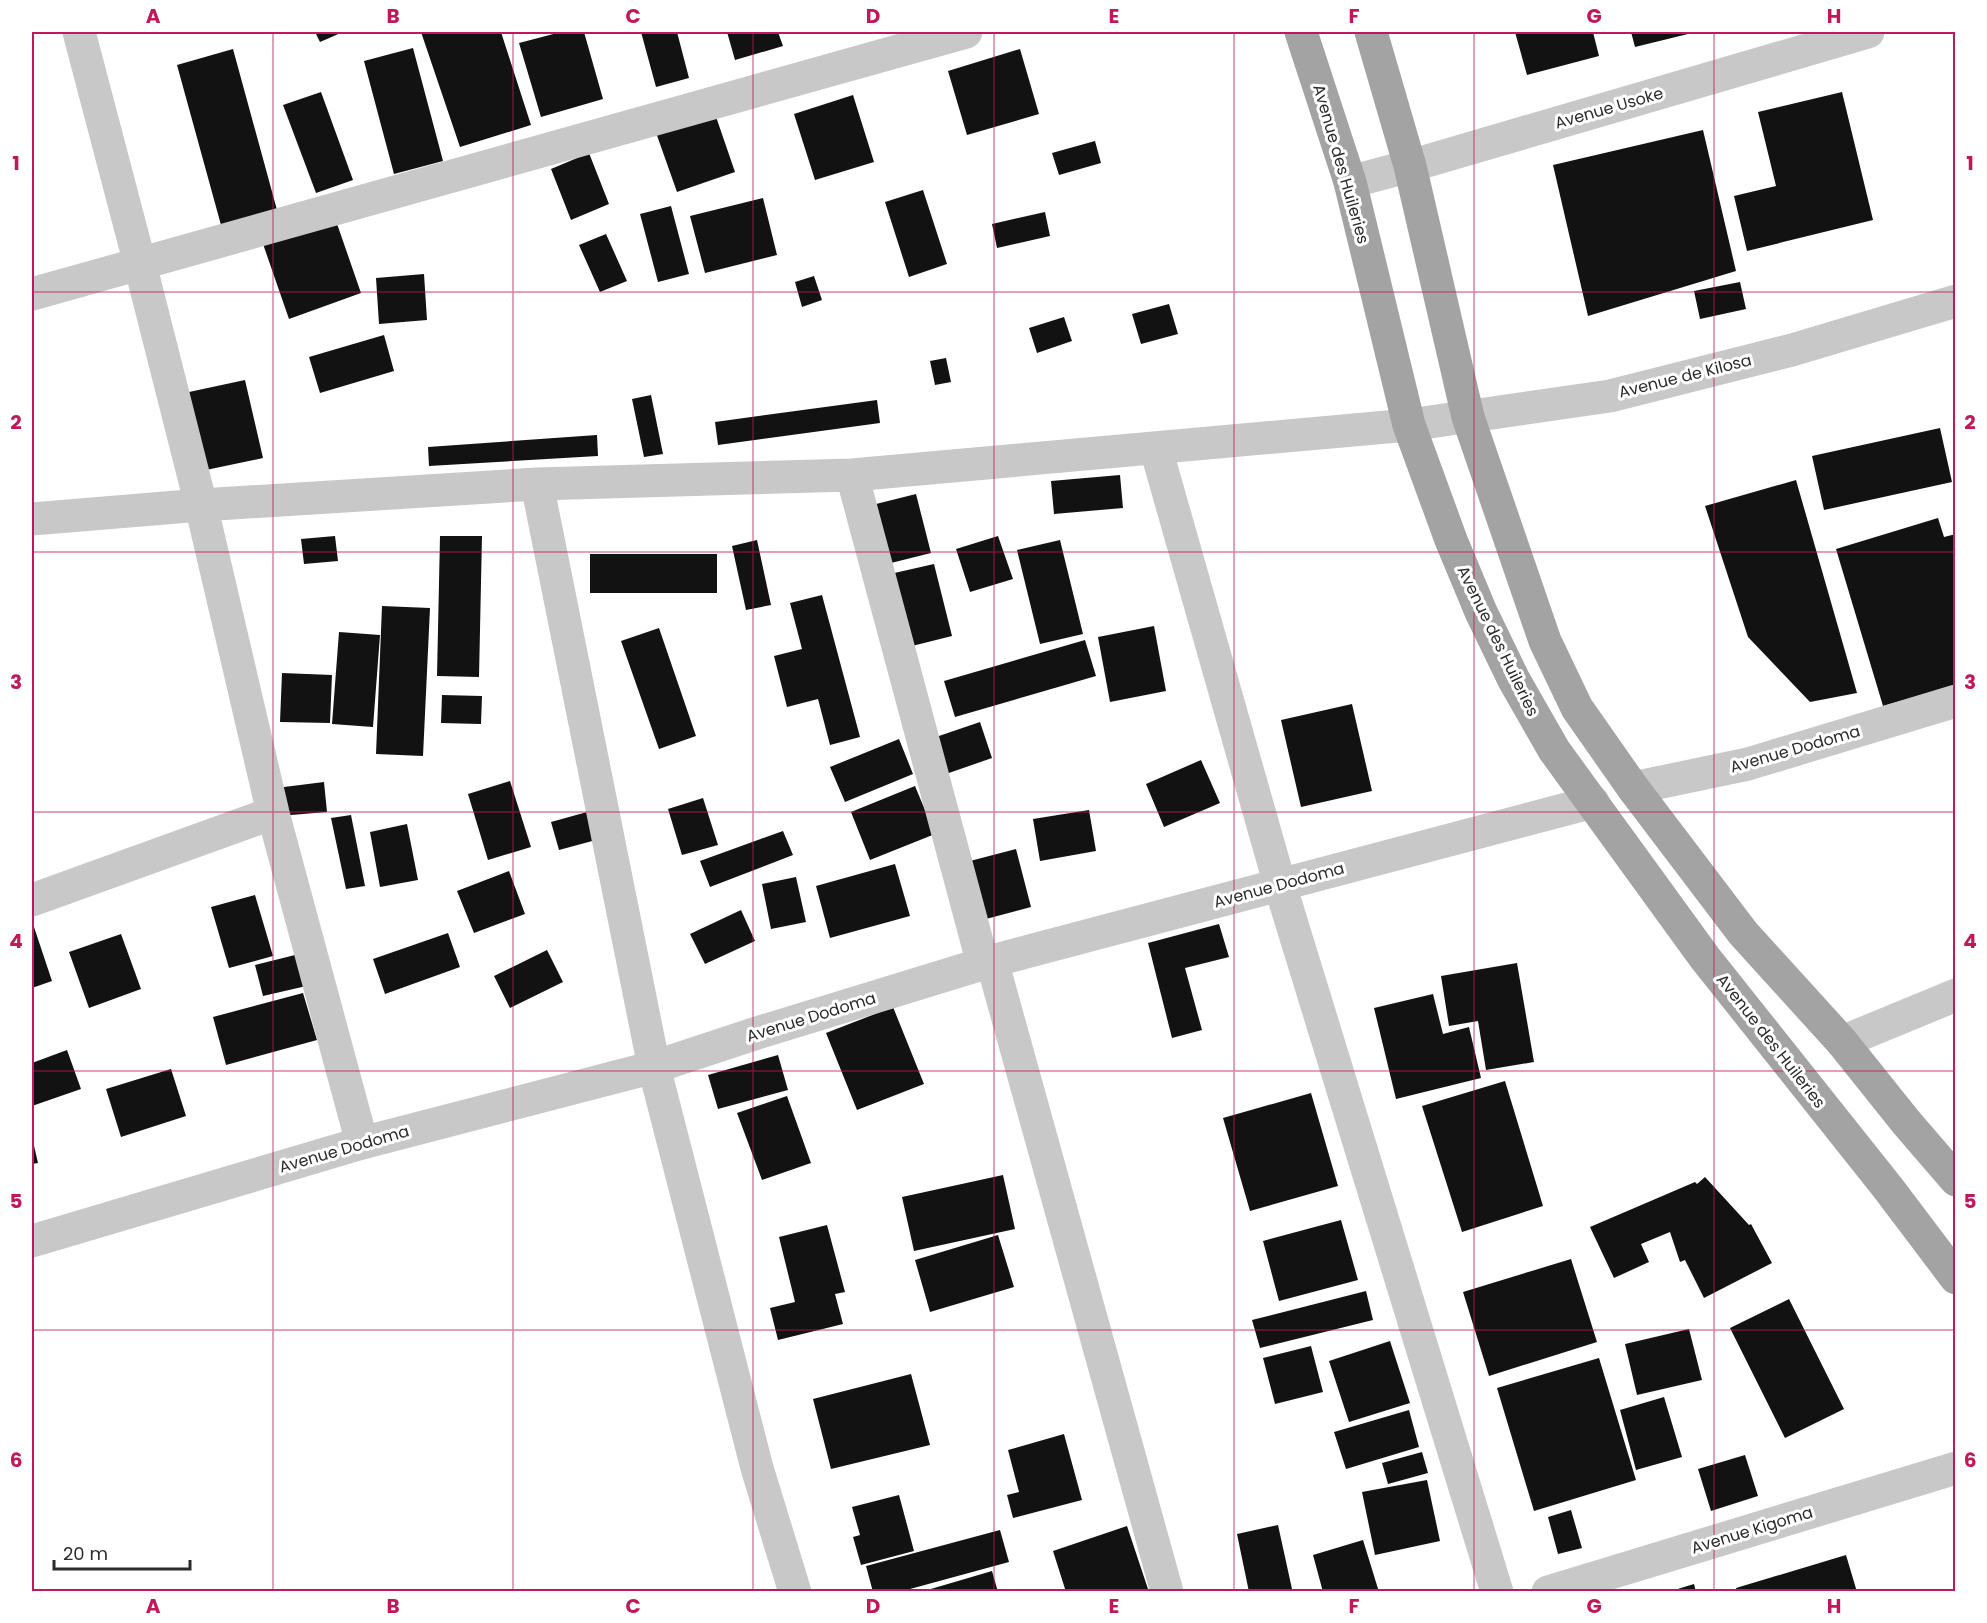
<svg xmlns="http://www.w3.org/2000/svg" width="1987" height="1623" viewBox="0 0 1987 1623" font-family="Poppins,sans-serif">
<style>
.building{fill:#121212}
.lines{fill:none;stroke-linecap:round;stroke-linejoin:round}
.minor{stroke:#c8c8c8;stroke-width:33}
.major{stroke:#a3a3a3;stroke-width:33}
.grid{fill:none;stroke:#c2185b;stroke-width:1.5;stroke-opacity:0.55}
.labels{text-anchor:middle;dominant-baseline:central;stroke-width:6;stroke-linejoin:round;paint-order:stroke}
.street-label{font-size:16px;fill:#2b2b2b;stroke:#fff}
.neatline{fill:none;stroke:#c2185b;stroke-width:2}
.grid-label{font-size:20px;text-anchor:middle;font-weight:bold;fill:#c2185b}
</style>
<rect width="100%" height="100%" fill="#fff"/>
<!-- building -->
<path class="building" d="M 315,32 L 343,32 L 320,42 Z
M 421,32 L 501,32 L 531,125 L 460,147 Z
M 561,32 L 584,32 L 603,99 L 541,117 L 519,43 Z
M 641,32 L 677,32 L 689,78 L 656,87 Z
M 727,32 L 778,32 L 783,46 L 735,60 Z
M 1515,32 L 1593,32 L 1599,56 L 1527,75 Z
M 1631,32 L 1687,32 L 1688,34 L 1635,47 Z
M 413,48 L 443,161 L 394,174 L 364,61 Z
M 233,49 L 277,210 L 221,225 L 177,65 Z
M 1020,49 L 1039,114 L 967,135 L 948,71 Z
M 321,92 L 353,180 L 316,193 L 283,105 Z
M 1842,92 L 1873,220 L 1747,251 L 1734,196 L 1776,186 L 1758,112 Z
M 853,95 L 874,162 L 815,180 L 794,114 Z
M 713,108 L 735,172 L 677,192 L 654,127 Z
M 1703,130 L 1736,271 L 1588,316 L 1553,165 Z
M 1095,141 L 1101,163 L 1059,175 L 1052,153 Z
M 589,153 L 609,204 L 571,220 L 551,169 Z
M 923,190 L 947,264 L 909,277 L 885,202 Z
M 763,198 L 777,255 L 705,273 L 690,216 Z
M 671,206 L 689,274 L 658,282 L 640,214 Z
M 1045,212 L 1050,236 L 997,248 L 992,224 Z
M 335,218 L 361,293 L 289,319 L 263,244 Z
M 606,234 L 627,281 L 600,292 L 579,245 Z
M 424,274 L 427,320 L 379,324 L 376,278 Z
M 814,276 L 822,300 L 802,307 L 795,282 Z
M 1740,282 L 1746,309 L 1700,319 L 1694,291 Z
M 1169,304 L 1178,334 L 1141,344 L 1132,314 Z
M 1064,317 L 1072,341 L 1037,353 L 1029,328 Z
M 384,335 L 394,371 L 320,393 L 309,357 Z
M 946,358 L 951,382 L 935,385 L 930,361 Z
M 245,380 L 263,458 L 206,470 L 189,392 Z
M 651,395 L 663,454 L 644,457 L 632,399 Z
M 877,400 L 880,423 L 718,445 L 715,422 Z
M 1940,428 L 1952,482 L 1824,510 L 1812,456 Z
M 597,435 L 598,456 L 429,466 L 428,447 Z
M 1120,475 L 1123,508 L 1054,514 L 1051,481 Z
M 1796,480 L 1857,693 L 1810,702 L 1748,637 L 1705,506 Z
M 916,494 L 931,553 L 887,564 L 872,505 Z
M 1938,518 L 1944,537 L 1956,534 L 1956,685 L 1883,706 L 1836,549 Z
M 335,536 L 338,561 L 304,564 L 301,539 Z
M 440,536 L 482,536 L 479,677 L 437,676 Z
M 998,536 L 1013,579 L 970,592 L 956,549 Z
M 757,540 L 771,605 L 746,610 L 732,546 Z
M 1060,540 L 1083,634 L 1040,644 L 1017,550 Z
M 590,554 L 717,554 L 717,593 L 590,593 Z
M 934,564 L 952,636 L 908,647 L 890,574 Z
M 822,595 L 860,737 L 830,745 L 818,699 L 787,707 L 774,656 L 802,649 L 790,603 Z
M 382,606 L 430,608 L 423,756 L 376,754 Z
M 1154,626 L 1166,691 L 1110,702 L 1098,637 Z
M 659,628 L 696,736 L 659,749 L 621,641 Z
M 339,632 L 380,635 L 373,727 L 332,724 Z
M 1085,640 L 1096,676 L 955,717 L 944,681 Z
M 282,673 L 332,675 L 330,723 L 280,722 Z
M 442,695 L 482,696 L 481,724 L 441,723 Z
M 1352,704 L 1372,791 L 1301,807 L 1281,720 Z
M 980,722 L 992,758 L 946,774 L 933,738 Z
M 899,739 L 913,774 L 845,802 L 830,767 Z
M 1201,760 L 1220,803 L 1164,827 L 1146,784 Z
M 510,781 L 531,847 L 488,860 L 468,794 Z
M 324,782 L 327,812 L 279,816 L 276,788 Z
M 915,786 L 935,834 L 870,860 L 851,812 Z
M 703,798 L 718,845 L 682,855 L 668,809 Z
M 1089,810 L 1096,851 L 1040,861 L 1033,819 Z
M 587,812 L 596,840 L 559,850 L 551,822 Z
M 351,815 L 365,886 L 346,889 L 331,818 Z
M 407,824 L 418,880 L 380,887 L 370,832 Z
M 783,831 L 793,855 L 710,887 L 700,861 Z
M 1016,849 L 1031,907 L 986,919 L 970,861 Z
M 895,864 L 910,916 L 830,938 L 816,886 Z
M 509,871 L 525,914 L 474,933 L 457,891 Z
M 796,877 L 806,922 L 771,929 L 762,884 Z
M 255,895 L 273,956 L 229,968 L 211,907 Z
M 741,910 L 755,941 L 705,964 L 690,934 Z
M 32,921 L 52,981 L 32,988 Z
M 1219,924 L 1229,957 L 1185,968 L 1202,1030 L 1172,1038 L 1148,943 Z
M 448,933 L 460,967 L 385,994 L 373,959 Z
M 121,934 L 141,989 L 89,1008 L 69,952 Z
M 547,950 L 563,982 L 510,1008 L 494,976 Z
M 307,952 L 315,984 L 263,996 L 255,965 Z
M 1517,963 L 1534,1062 L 1486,1070 L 1478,1021 L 1449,1026 L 1441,976 Z
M 303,993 L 317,1040 L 226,1065 L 213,1017 Z
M 1433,994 L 1443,1034 L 1469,1027 L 1481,1078 L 1396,1099 L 1374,1008 Z
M 893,1007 L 924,1084 L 857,1110 L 826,1033 Z
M 67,1050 L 81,1089 L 32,1106 L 32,1063 Z
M 778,1055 L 788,1090 L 718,1109 L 708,1075 Z
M 171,1069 L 186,1116 L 121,1137 L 106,1089 Z
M 1505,1081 L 1543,1206 L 1462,1232 L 1422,1106 Z
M 1311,1093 L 1338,1186 L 1250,1211 L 1223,1118 Z
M 787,1096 L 811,1163 L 762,1180 L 737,1113 Z
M 32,1137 L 38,1163 L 32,1164 Z
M 1003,1175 L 1015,1229 L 914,1251 L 902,1197 Z
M 1705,1177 L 1749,1225 L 1751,1224 L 1772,1263 L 1704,1298 L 1685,1260 L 1680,1262 L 1670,1232 L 1641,1244 L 1649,1262 L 1614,1278 L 1590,1227 L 1695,1182 L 1697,1184 Z
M 1341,1220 L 1358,1280 L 1279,1301 L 1263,1241 Z
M 827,1225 L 845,1292 L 835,1294 L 843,1324 L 778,1340 L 770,1308 L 795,1302 L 779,1237 Z
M 998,1235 L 1014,1287 L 930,1312 L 915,1260 Z
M 1571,1259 L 1597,1342 L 1489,1376 L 1463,1292 Z
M 1366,1291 L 1373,1320 L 1260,1348 L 1252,1320 Z
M 1789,1299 L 1844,1409 L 1785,1438 L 1730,1328 Z
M 1689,1329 L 1702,1380 L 1637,1395 L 1625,1344 Z
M 1390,1341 L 1410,1403 L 1349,1422 L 1329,1361 Z
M 1311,1346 L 1323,1392 L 1275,1404 L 1263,1358 Z
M 1599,1358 L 1636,1480 L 1534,1511 L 1497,1388 Z
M 911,1374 L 930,1445 L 831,1469 L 813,1399 Z
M 1664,1397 L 1682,1457 L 1636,1470 L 1620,1410 Z
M 1409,1410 L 1419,1447 L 1346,1469 L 1334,1432 Z
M 1064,1434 L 1082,1500 L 1013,1518 L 1007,1495 L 1019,1492 L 1008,1450 Z
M 1422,1452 L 1428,1473 L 1388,1484 L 1382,1463 Z
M 1745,1455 L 1758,1496 L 1711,1511 L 1698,1469 Z
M 1427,1480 L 1440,1541 L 1375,1555 L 1362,1492 Z
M 899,1495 L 914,1551 L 861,1565 L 853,1537 L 860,1535 L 852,1507 Z
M 1571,1510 L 1582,1548 L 1558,1554 L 1548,1517 Z
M 1278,1525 L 1292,1589 L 1280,1592 L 1249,1592 L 1237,1534 Z
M 1127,1526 L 1149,1592 L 1066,1592 L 1053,1551 Z
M 1000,1530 L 1009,1562 L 899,1592 L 873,1592 L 866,1566 Z
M 1363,1540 L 1379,1592 L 1323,1592 L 1313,1555 Z
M 1846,1555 L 1857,1592 L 1737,1592 L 1736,1588 Z
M 992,1571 L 998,1592 L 924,1592 L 924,1591 Z
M 1694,1584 L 1696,1592 L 1671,1592 L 1671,1591 Z"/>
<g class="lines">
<!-- minor -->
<path class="minor" d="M 79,32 L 140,264 L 201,505 L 273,813 L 362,1143
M 1350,182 L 1410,166 L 1868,32
M 32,294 L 966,32
M 1156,449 L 1280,885 L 1497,1592
M 852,475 L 983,964
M 537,484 L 654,1067 L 757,1468 L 795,1592
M 32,519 L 201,505 L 537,484 L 852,475 L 1409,425 L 1610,396 L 1792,350 L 1956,301
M 1633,788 L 1748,764 L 1956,701
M 32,900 L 273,813
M 992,961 L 1167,1592
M 1842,1042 L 1956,995
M 32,1241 L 362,1143 L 654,1067 L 757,1033 L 992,961 L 1593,802
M 1548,1592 L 1956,1468"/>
<!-- major -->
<path class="major" d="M 1301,32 L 1350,182 L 1409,425 L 1451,540 L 1481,612 L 1514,680 L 1554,750 L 1705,958 L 1888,1188 L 1956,1278
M 1371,32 L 1410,166 L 1468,417 L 1545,641 L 1577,708 L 1633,788 L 1743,933 L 1842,1042 L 1906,1122 L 1956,1180"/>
</g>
<!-- grid -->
<path class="grid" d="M 273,32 L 273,1592M 513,32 L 513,1592M 753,32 L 753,1592M 994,32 L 994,1592M 1234,32 L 1234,1592M 1474,32 L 1474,1592M 1714,32 L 1714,1592M 32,292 L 1956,292M 32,552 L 1956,552M 32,812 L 1956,812M 32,1071 L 1956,1071M 32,1330 L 1956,1330"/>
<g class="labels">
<!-- street labels -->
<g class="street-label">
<text transform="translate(1609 108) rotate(-16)">Avenue Usoke</text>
<text transform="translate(1341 164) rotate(74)">Avenue des Huileries</text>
<text transform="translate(1685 376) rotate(-14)">Avenue de Kilosa</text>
<text transform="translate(1498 641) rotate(64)">Avenue des Huileries</text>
<text transform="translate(1795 749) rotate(-16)">Avenue Dodoma</text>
<text transform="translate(1279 885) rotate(-15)">Avenue Dodoma</text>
<text transform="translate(811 1017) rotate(-17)">Avenue Dodoma</text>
<text transform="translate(1771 1041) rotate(52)">Avenue des Huileries</text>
<text transform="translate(344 1149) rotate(-16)">Avenue Dodoma</text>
<text transform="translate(1752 1530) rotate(-17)">Avenue Kigoma</text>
</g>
</g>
<!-- border -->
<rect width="1987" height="1623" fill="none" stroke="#ffffff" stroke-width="66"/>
<!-- scale -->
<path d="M54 1560v9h136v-9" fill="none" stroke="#2b2b2b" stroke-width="3"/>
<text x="63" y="1560" font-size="18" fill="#2b2b2b" stroke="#ffffff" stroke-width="4.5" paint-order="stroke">20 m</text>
<rect x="33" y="33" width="1921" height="1557" class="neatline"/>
<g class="grid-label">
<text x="153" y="23">A</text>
<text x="393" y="23">B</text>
<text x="633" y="23">C</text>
<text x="873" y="23">D</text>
<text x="1114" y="23">E</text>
<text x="1354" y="23">F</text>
<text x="1594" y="23">G</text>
<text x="1834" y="23">H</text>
<text x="16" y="170">1</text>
<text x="1970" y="170">1</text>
<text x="16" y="429">2</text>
<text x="1970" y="429">2</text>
<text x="16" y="689">3</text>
<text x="1970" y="689">3</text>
<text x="16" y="948">4</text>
<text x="1970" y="948">4</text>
<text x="16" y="1208">5</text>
<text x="1970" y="1208">5</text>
<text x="16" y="1467">6</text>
<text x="1970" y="1467">6</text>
<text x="153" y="1613">A</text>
<text x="393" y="1613">B</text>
<text x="633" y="1613">C</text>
<text x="873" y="1613">D</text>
<text x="1114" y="1613">E</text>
<text x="1354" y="1613">F</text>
<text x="1594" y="1613">G</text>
<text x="1834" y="1613">H</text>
</g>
</svg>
